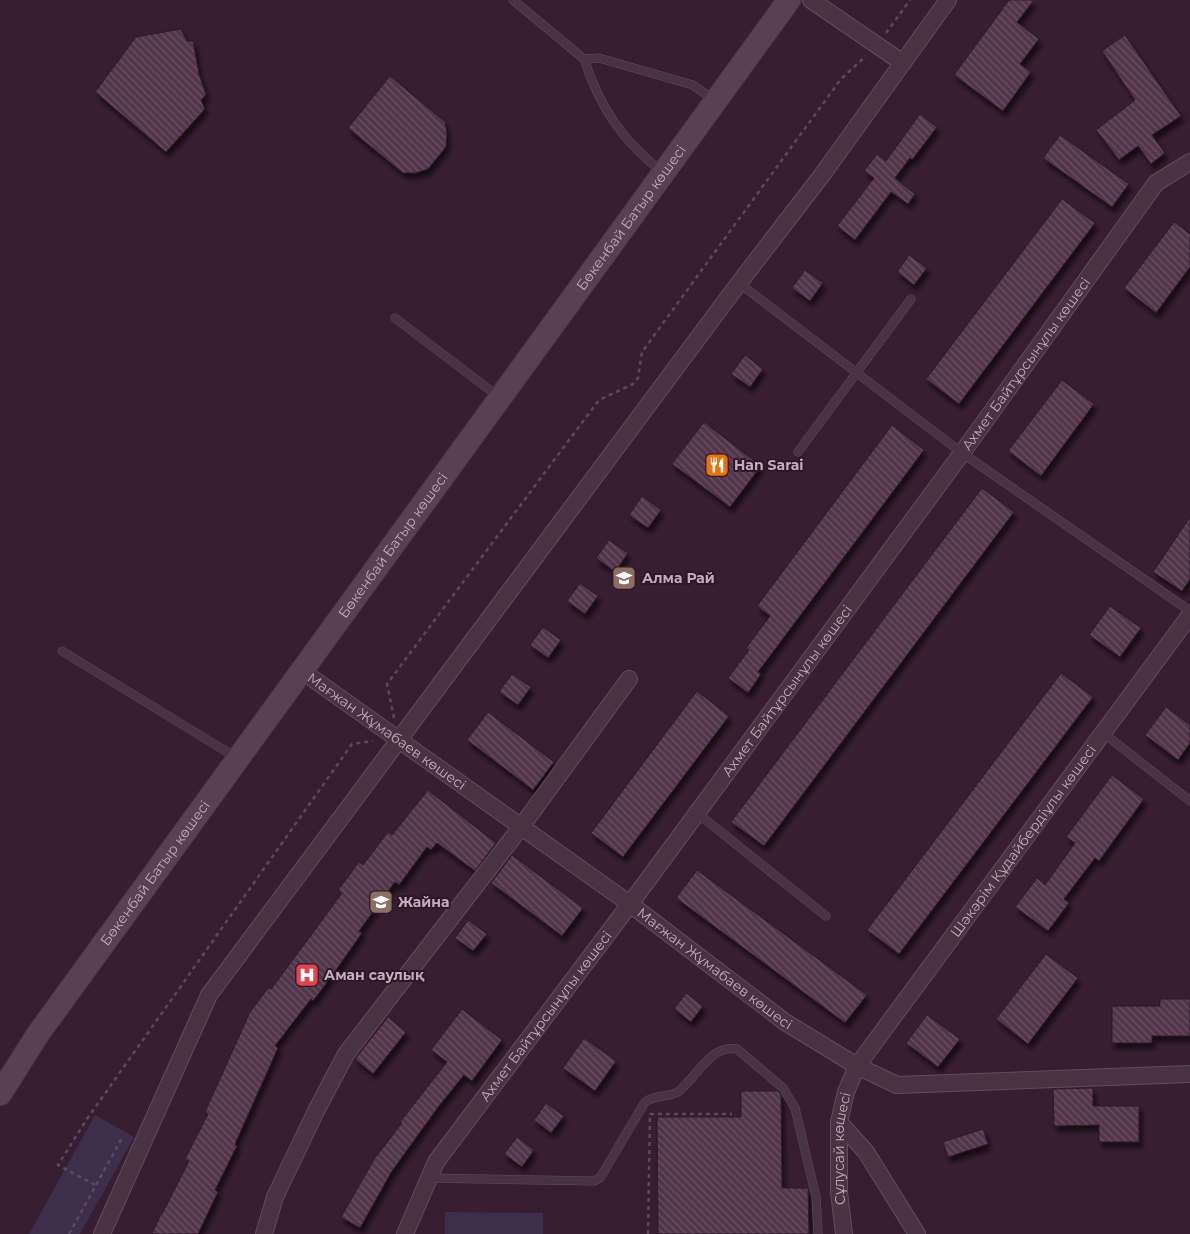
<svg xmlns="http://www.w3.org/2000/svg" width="1190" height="1234" viewBox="0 0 1190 1234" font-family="Montserrat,sans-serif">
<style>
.park{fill:#3d2f4b}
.building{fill:url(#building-back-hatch);stroke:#2e1a28;filter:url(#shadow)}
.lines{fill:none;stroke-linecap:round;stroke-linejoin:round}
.service-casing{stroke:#624d5c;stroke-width:9}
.minor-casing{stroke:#624d5c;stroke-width:18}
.secondary-casing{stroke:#513c4a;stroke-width:24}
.path{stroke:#5c495f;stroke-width:2.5;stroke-dasharray:4 4;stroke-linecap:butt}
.service{stroke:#473342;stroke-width:8}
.minor{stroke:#473342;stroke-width:16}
.secondary{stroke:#5a4052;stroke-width:22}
.labels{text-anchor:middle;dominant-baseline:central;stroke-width:4;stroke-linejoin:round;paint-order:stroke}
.street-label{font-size:14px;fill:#c4acbd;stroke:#2c1826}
.poi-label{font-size:14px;font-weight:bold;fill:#c4acbd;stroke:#2c1826;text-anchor:start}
</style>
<defs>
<pattern id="building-back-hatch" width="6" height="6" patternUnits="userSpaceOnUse" patternTransform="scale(1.25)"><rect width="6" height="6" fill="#53364b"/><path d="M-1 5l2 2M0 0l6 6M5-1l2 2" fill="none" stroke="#6a5063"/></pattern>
<filter id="shadow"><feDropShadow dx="3" dy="5.5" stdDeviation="2.5" flood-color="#0009"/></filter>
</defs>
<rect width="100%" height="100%" fill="#371f31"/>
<!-- park -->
<path class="park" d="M 95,1115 L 134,1137 L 80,1234 L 29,1234 Z
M 445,1212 L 543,1213 L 543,1234 L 445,1234 Z"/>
<!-- building -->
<path class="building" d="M 1009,0 L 1034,0 L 1017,22 L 1039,39 L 1020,64 L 1031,72 L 1003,111 L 954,75 Z
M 181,29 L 187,41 L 193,41 L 199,74 L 206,95 L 201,100 L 205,109 L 166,152 L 95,92 L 136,37 Z
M 1125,35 L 1181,116 L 1152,135 L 1165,153 L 1151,164 L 1138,146 L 1119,160 L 1096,130 L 1135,100 L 1102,51 Z
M 390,76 L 445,122 L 447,134 L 446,147 L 428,169 L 416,173 L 403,173 L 348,128 Z
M 920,114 L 937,127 L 912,160 L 910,158 L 895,178 L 915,194 L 908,204 L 891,192 L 855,240 L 837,226 L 874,178 L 864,171 L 877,154 L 886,161 Z
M 1060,135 L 1129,184 L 1112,207 L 1043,158 Z
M 1062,199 L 1095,223 L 959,404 L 926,379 Z
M 1174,222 L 1190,234 L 1190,267 L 1156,313 L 1124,288 Z
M 909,255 L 927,268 L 914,285 L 897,272 Z
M 805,270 L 823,283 L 810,301 L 792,288 Z
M 745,355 L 763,369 L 750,387 L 731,374 Z
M 1062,380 L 1094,404 L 1041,476 L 1008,451 Z
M 704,422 L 761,466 L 730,507 L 672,464 Z
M 892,425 L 924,450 L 758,672 L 761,674 L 748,693 L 728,678 L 749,650 L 746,648 L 770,616 L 757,606 Z
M 982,488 L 1014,512 L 764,846 L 731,822 Z
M 642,496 L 661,510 L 648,528 L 629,515 Z
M 1190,517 L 1190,579 L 1182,591 L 1153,572 Z
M 609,540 L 628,553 L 615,572 L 596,558 Z
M 580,583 L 598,596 L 585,614 L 567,601 Z
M 1110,606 L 1141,628 L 1120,657 L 1089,635 Z
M 543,627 L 561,640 L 548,658 L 530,645 Z
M 1061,673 L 1093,697 L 899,954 L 867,930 Z
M 512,674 L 531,687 L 518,705 L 499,692 Z
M 697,691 L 729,716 L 623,857 L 591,833 Z
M 1166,707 L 1190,725 L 1190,743 L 1178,760 L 1145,735 Z
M 488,712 L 554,762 L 533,790 L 467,740 Z
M 1112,775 L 1144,799 L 1099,861 L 1095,858 L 1064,899 L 1069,903 L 1048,931 L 1015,907 L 1037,878 L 1045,885 L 1075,843 L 1066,837 Z
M 428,790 L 496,843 L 475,871 L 437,843 L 431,850 L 427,847 L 399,885 L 395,882 L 359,931 L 362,933 L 334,973 L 313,1001 L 311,999 L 275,1046 L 278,1048 L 235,1144 L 237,1146 L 215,1190 L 218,1192 L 198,1234 L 152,1234 L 161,1214 L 162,1214 L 189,1161 L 185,1159 L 208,1114 L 205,1112 L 250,1012 L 268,988 L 271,989 L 309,938 L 342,893 L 338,890 L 359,862 L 363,865 L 388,832 L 392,835 Z
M 512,855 L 583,908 L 562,936 L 491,883 Z
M 697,870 L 867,995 L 845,1023 L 676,898 Z
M 468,920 L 487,934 L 473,951 L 455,938 Z
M 1046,954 L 1078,978 L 1028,1044 L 996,1019 Z
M 686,993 L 703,1006 L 691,1022 L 674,1009 Z
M 1160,999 L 1190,999 L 1190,1036 L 1152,1036 L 1152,1043 L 1112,1043 L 1112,1006 L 1160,1006 Z
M 462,1009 L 502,1040 L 472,1081 L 464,1075 L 439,1106 L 392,1171 L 360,1228 L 341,1217 L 375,1158 L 402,1123 L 400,1122 L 447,1062 L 431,1050 Z
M 927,1015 L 960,1039 L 938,1067 L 906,1043 Z
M 388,1017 L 406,1032 L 373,1074 L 355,1059 Z
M 584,1038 L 616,1061 L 595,1091 L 563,1068 Z
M 1093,1088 L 1093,1106 L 1139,1106 L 1139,1142 L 1099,1142 L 1099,1125 L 1054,1126 L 1053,1089 Z
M 741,1091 L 778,1091 L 781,1096 L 782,1188 L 808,1188 L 809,1234 L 658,1234 L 657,1117 L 741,1117 Z
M 546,1103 L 564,1116 L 551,1133 L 534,1120 Z
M 983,1129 L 988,1144 L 948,1157 L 943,1142 Z
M 517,1137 L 534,1150 L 522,1167 L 504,1154 Z"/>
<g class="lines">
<!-- service casing -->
<g class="service-casing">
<path id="service" d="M 513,0 L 584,59 L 599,58 L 693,85 L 714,100
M 584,59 C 600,108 622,140 662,172
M 739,283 L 962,453 L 1190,611
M 395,318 L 499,397
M 798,452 L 911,299
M 62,651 L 237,758
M 1102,732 L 1190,801
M 697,813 L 826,916
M 429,1178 L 594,1181 L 600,1178 L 645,1102 C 658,1094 666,1098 678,1092 C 682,1089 686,1084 689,1081 C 703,1066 715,1045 737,1049 L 783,1088 L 795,1108 L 816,1197 L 818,1234"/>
</g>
<!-- minor casing -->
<g class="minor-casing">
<g id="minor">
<path d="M 811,0 L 903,63"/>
<path id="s1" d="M 302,671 L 630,904 L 785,1022 L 857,1066 L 897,1085 L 1190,1074"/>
<path d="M 839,1122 L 866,1152 L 917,1234"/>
<path d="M 102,1234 L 209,995 L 739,283 L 822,175 L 948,0"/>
<path d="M 264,1234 L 275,1197 L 316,1111 L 346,1054 L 521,827 L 629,679"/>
<path id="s2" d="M 405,1234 L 436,1162 L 630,904 L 962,453 L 1156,183 L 1190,162"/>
<path id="s3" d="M 844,1234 L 839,1192 L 839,1122 L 846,1092 L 857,1066 L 1190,615"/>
</g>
</g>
<!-- secondary casing -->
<g class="secondary-casing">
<g id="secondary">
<path id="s4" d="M 0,1094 L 38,1034 L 789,0"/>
</g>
</g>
<!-- path -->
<path class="path" d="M 886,33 L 910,0
M 394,718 L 387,684 L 599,400 L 633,384 L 638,378 L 642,352 L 841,79 L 866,56
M 95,1185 L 58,1165 L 87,1119 L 352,744 L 373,741
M 69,1234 L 122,1138
M 648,1234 L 650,1114 L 732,1114"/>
<!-- service -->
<use href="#service" class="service"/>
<!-- minor -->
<use href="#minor" class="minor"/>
<!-- secondary -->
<use href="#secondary" class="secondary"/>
</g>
<!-- icons -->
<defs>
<g id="restaurant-square" transform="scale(1.25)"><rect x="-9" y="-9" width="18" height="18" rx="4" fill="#e8710a" stroke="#2c1826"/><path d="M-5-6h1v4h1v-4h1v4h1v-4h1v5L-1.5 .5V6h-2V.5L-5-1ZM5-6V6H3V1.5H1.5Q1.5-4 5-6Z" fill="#fff"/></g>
<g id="school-square" transform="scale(1.25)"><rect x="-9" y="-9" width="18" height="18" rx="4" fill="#8d6e63" stroke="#2c1826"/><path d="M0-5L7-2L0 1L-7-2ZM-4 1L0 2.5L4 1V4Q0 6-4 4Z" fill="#fff"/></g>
<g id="hospital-square" transform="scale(1.25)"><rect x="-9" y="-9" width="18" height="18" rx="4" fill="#e0444e" stroke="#2c1826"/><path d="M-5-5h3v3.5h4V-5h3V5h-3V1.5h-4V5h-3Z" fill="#fff"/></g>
</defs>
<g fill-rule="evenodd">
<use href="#restaurant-square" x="717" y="465"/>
<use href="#school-square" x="624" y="578"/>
<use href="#school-square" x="381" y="902"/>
<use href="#hospital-square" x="307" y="975"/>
</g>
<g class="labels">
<!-- street labels -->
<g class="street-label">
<text stroke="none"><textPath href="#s4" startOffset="1080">Бөкенбай Батыр көшесі</textPath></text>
<text stroke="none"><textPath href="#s2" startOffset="1071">Ахмет Байтұрсынұлы көшесі</textPath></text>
<text stroke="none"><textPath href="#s4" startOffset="675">Бөкенбай Батыр көшесі</textPath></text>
<text stroke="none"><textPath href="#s2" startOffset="666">Ахмет Байтұрсынұлы көшесі</textPath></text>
<text stroke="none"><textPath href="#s1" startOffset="104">Мағжан Жұмабаев көшесі</textPath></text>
<text stroke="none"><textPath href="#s3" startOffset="451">Шәкәрім Құдайбердіұлы көшесі</textPath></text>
<text stroke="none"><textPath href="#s4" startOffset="270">Бөкенбай Батыр көшесі</textPath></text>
<text stroke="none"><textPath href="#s1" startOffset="509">Мағжан Жұмабаев көшесі</textPath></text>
<text stroke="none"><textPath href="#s2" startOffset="261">Ахмет Байтұрсынұлы көшесі</textPath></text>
<text stroke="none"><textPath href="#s3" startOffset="86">Сұлусай көшесі</textPath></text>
</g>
<!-- poi labels -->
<g class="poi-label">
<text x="734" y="465">Han Sarai</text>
<text x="642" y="578">Алма Рай</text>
<text x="398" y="902">Жайна</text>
<text x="324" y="975">Аман саулық</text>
</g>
</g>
</svg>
